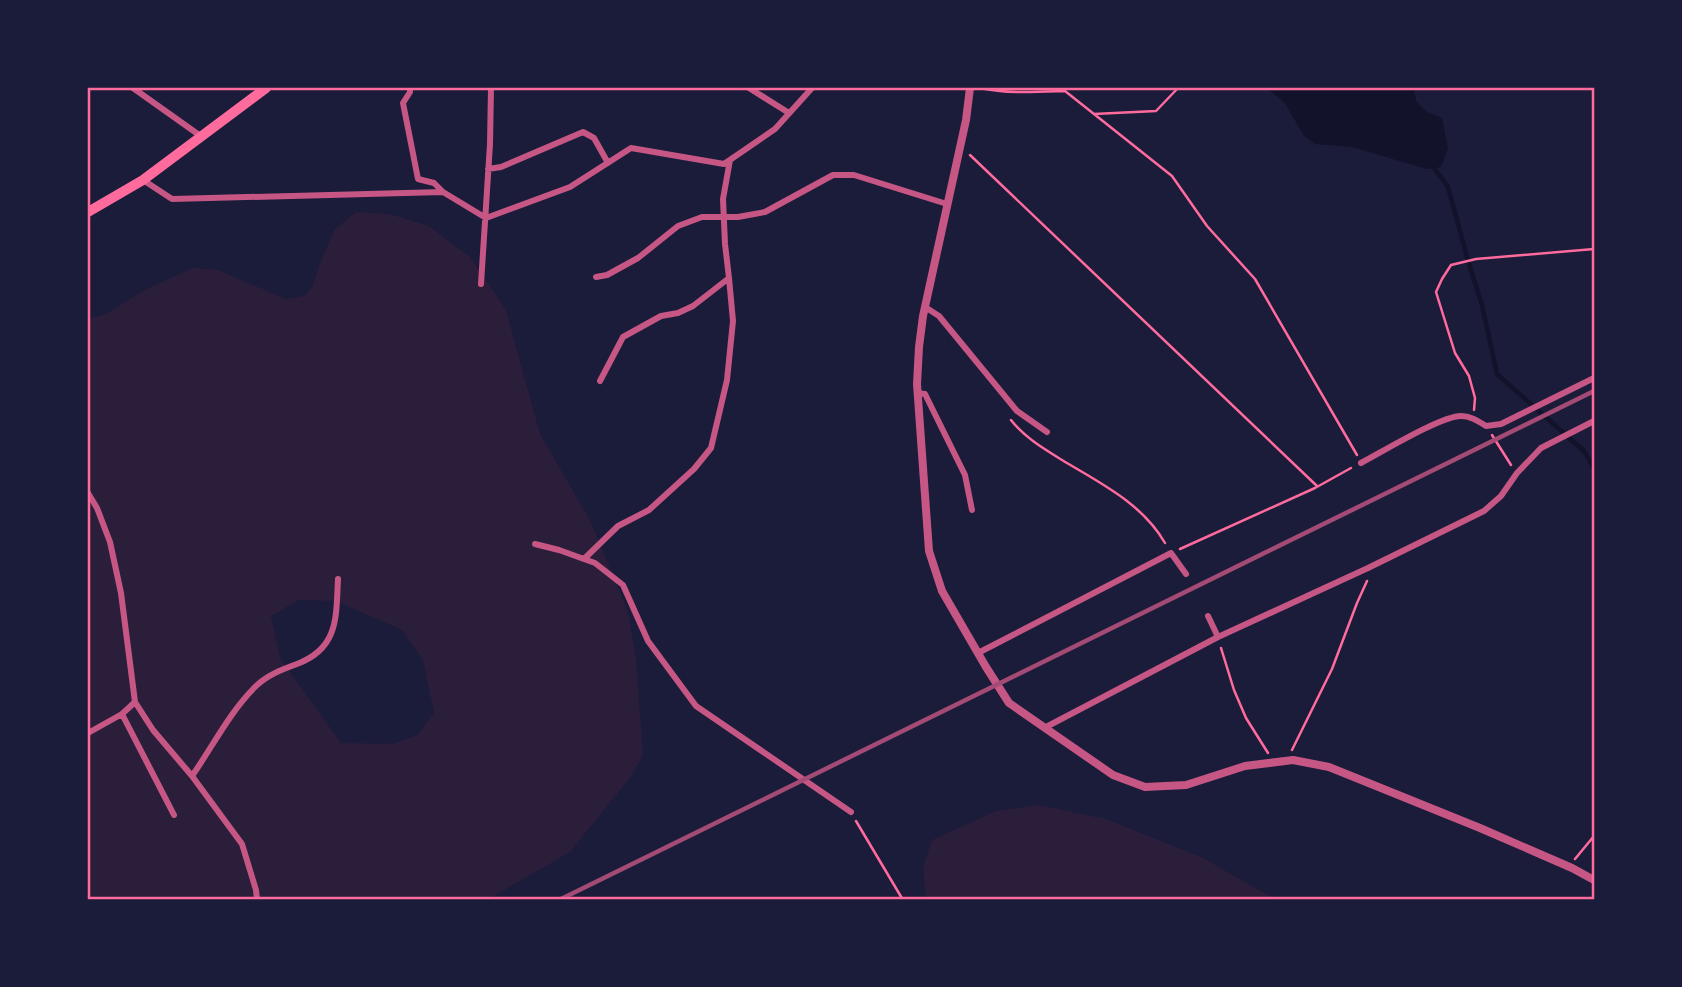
<svg xmlns="http://www.w3.org/2000/svg" width="1682" height="987" viewBox="0 0 1682 987" font-family="'Sofia Sans Condensed',sans-serif">
<style>
.green{fill:#2a1e3b;fill-rule:evenodd}
.water{fill:#12122b}
.lines{fill:none;stroke-linecap:round;stroke-linejoin:round}
.stream{stroke:#12122b;stroke-width:4.5}
.path{stroke:#ff6b9d;stroke-width:2.5}
.minor{stroke:#c65784;stroke-width:6}
.tertiary{stroke:#c65784;stroke-width:8}
.primary{stroke:#ff6b9d;stroke-width:10}
.rail{stroke:#a44b75;stroke-width:4.5}
.neatline{fill:none;stroke:#ff6b9d;stroke-width:2.5}
</style>
<rect width="100%" height="100%" fill="#1b1b3a"/>
<!-- green -->
<path class="green" d="M 356,212 L 390,214 L 429,226 L 470,257 L 506,310 L 540,434 L 590,520 L 628,612 L 636,659 L 643,755 L 630,778 L 570,852 L 489,899 L 88,900 L 88,319 L 106,314 L 146,289 L 193,268 L 218,270 L 286,299 L 304,296 L 312,287 L 321,261 L 334,230 ZM 299,600 L 335,601 L 402,630 L 423,660 L 434,713 L 417,735 L 394,744 L 341,743 L 280,658 L 271,616 Z
M 1039,805 L 1106,819 L 1203,858 L 1275,899 L 926,899 L 923,867 L 932,840 L 996,811 Z"/>
<!-- water -->
<path class="water" d="M 1267,88 L 1414,88 L 1416,101 L 1427,112 L 1442,118 L 1448,148 L 1441,167 L 1427,169 L 1352,147 L 1315,144 L 1304,136 L 1285,103 Z"/>
<g class="lines">
<!-- stream -->
<path class="stream" d="M 1432,165 L 1448,187 L 1469,264 L 1482,305 L 1497,374 L 1584,451 L 1594,468"/>
<!-- path -->
<path class="path" d="M 980,88 C 1007,94 1037,92 1065,91 L 1094,114 L 1156,111 L 1178,88
M 1094,114 L 1172,176 L 1207,226 L 1255,279 L 1357,455
M 970,155 L 1317,486
M 1474,410 L 1475,398 L 1469,376 L 1455,353 L 1436,292 L 1442,279 L 1451,265 L 1476,259 L 1594,249
M 1011,420 C 1024,437 1044,449 1062,460 C 1100,483 1142,503 1165,543
M 1492,435 L 1511,465
M 1180,549 L 1315,488 L 1351,468
M 1221,648 L 1234,690 L 1246,718 L 1268,753
M 1292,750 L 1332,669 L 1357,603 L 1367,581
M 856,821 L 903,900
M 1575,859 L 1594,836"/>
<!-- minor -->
<path class="minor" d="M 133,88 L 202,137
M 410,88 L 410,92 L 403,103 L 418,179 L 434,183 L 443,192
M 749,88 L 789,113
M 488,169 L 501,167 L 583,132 L 594,138 L 608,163
M 143,180 L 172,199 L 443,192 L 486,218 L 570,187 L 631,148 L 724,164 L 775,129 L 812,88
M 596,277 L 607,275 L 638,258 L 678,226 L 702,217 L 738,217 L 765,212 L 833,175 L 854,175 L 947,204
M 481,284 L 490,144 L 491,88
M 925,307 L 939,316 L 1017,411 L 1047,432
M 600,381 L 623,337 L 661,316 L 678,313 L 693,306 L 729,278 L 725,244 L 723,199 L 730,160
M 917,393 L 925,394 L 965,475 L 972,510
M 1361,463 C 1382,452 1441,416 1461,416 C 1471,416 1478,421 1486,426 L 1501,424 L 1594,378
M 88,493 L 97,508 L 110,542 L 121,593 L 135,702 L 153,730 L 192,776 L 242,844 L 256,890 L 257,900
M 535,544 L 559,550 L 595,563 L 623,585 L 648,641 L 696,706 L 851,812
M 584,559 L 618,526 L 649,510 L 694,469 L 711,448 L 727,380 L 733,321 L 729,278
M 1208,616 L 1218,637
M 978,653 L 1171,553 L 1186,574
M 122,714 L 174,815
M 1046,727 L 1218,637 L 1368,568 L 1484,511 L 1501,496 L 1517,473 L 1541,448 L 1594,421
M 88,733 L 122,714 L 135,702
M 192,776 C 213,746 229,713 255,687 C 267,675 281,670 297,664 C 339,648 336,617 338,579"/>
<!-- tertiary -->
<path class="tertiary" d="M 970,88 L 966,120 L 923,316 L 919,347 L 917,384 L 929,551 L 942,591 L 986,667 L 1009,703 L 1113,775 L 1145,787 L 1186,785 L 1245,766 L 1293,760 L 1329,767 L 1480,828 L 1572,868 L 1594,880"/>
<!-- primary -->
<path class="primary" d="M 88,212 L 143,180 L 266,88"/>
<!-- rail -->
<path class="rail" d="M 559,900 L 1594,391"/>
</g>
<!-- border -->
<rect width="1682" height="987" fill="none" stroke="#1b1b3a" stroke-width="178"/>
<rect x="89" y="89" width="1504" height="809" class="neatline"/>
</svg>
